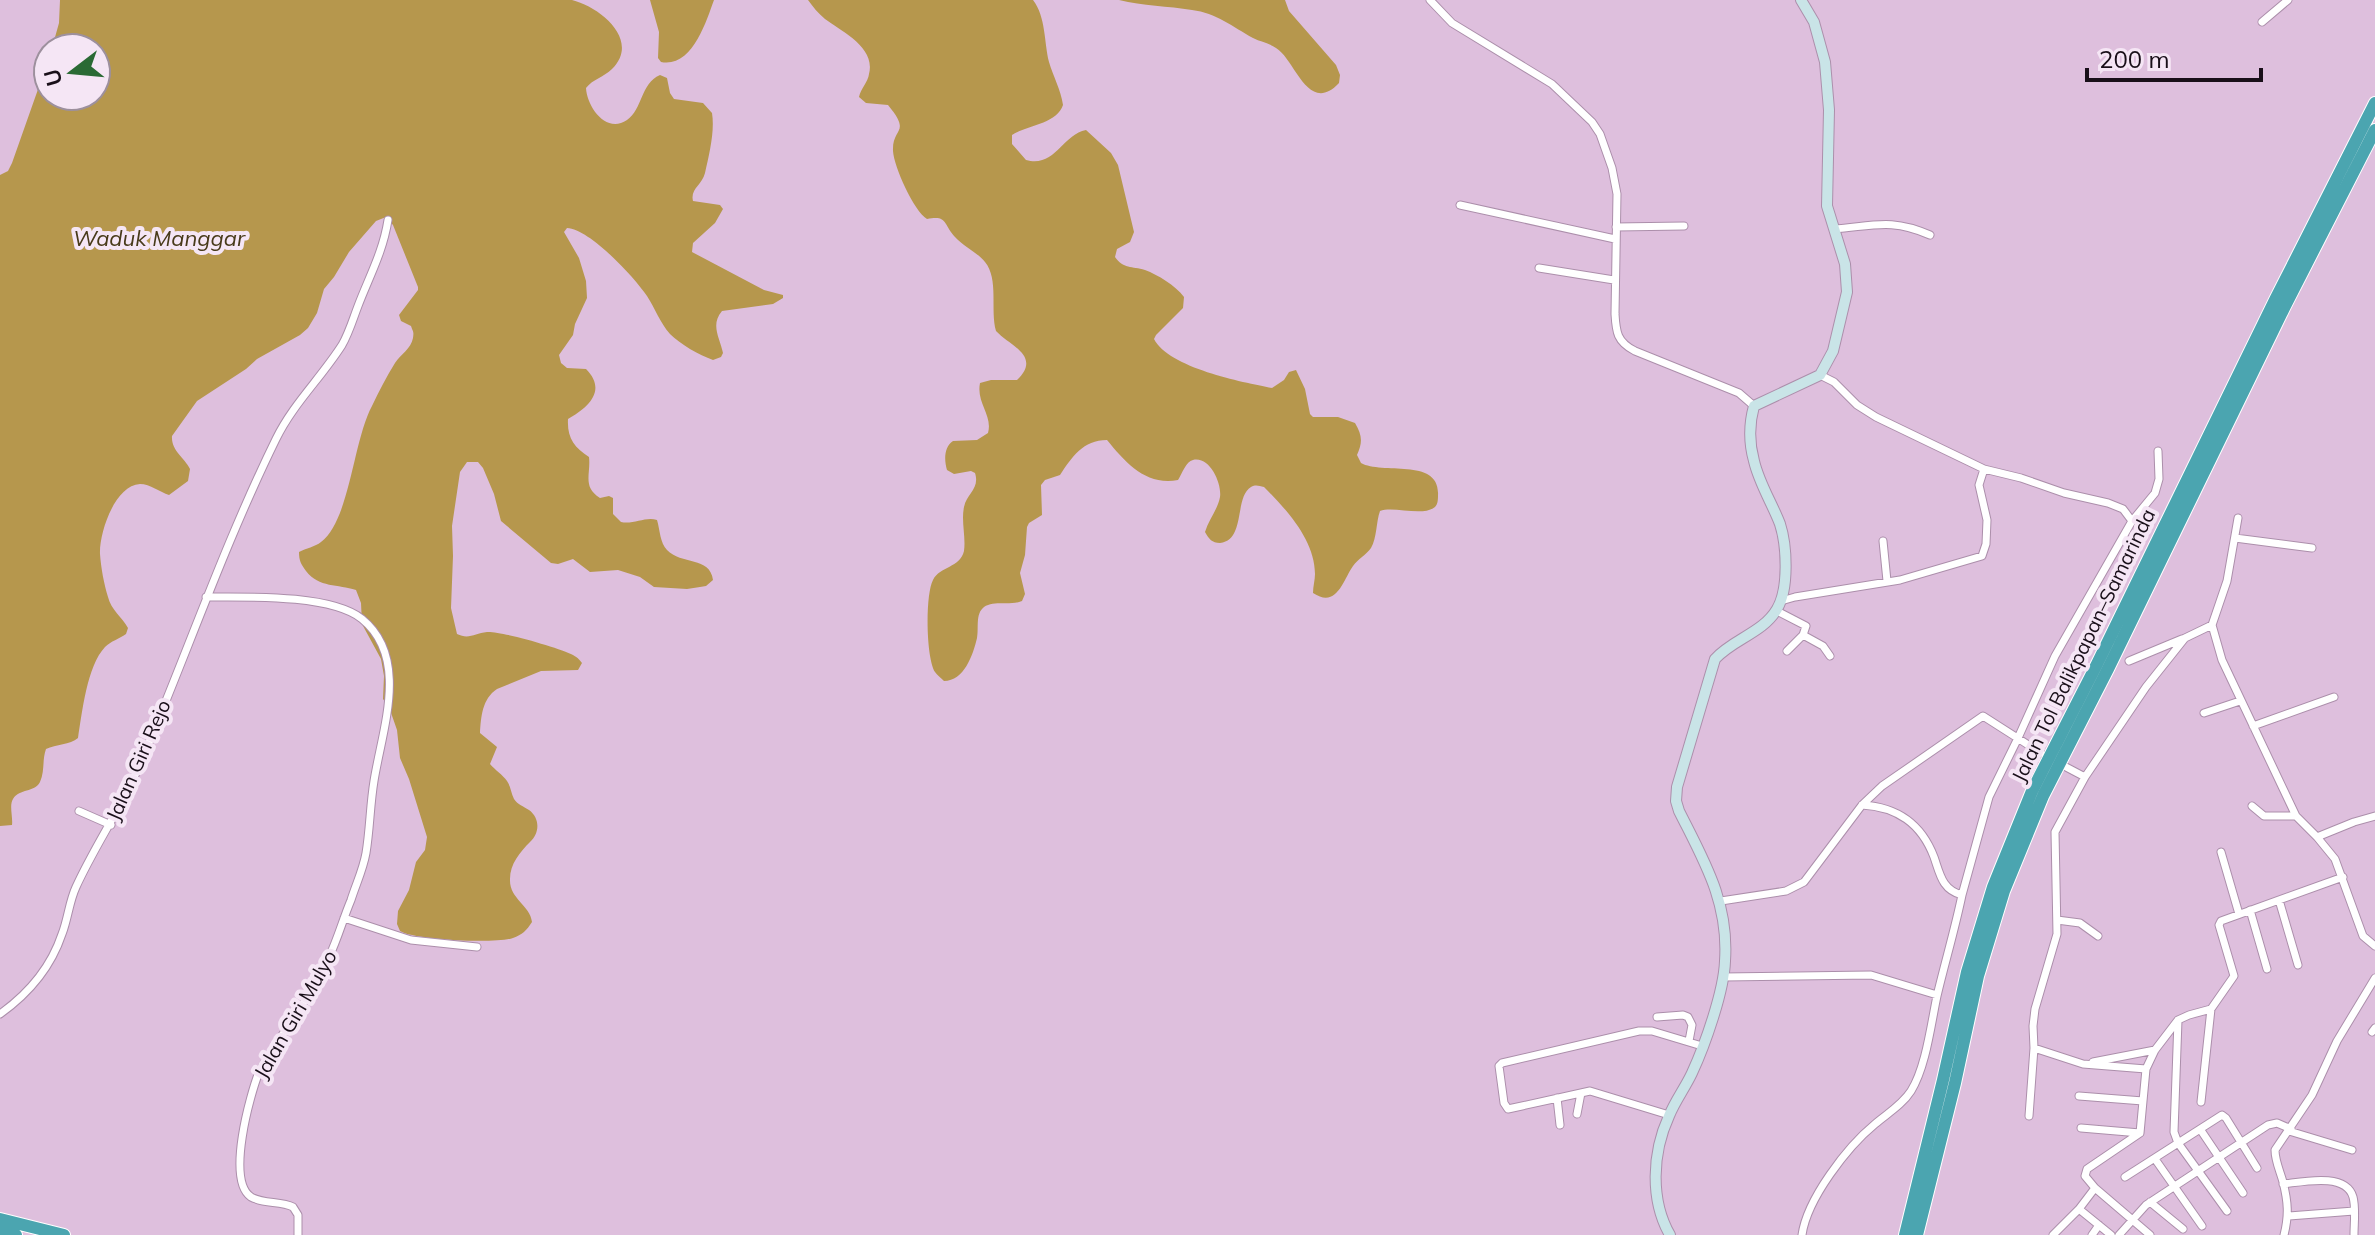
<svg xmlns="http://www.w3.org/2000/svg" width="2375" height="1235" viewBox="0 0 2375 1235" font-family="Mulish,sans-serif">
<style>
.water{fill:#b6974d}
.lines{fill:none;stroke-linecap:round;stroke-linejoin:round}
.street-casing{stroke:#ac8fab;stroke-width:9}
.secondary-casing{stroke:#ac8fab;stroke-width:12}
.highway-casing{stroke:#fff;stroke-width:14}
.street{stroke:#fff;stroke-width:7}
.secondary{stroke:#c9e4e7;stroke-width:10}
.highway{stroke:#4ba5b0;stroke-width:12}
.labels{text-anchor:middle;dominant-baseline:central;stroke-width:8;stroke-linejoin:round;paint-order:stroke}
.street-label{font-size:20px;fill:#190f19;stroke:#f5e6f5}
.water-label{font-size:22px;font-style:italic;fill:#483a1a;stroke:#f5e6f5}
</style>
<rect width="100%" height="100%" fill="#debfdd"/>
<!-- water -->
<path class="water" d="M 60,0 L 572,0 C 600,7 641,40 612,69 C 604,77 593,79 586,88 C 587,107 606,134 627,120 C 643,109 640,84 660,75 L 667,78 L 670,93 L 674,99 L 703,103 L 712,113 C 715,131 709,155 705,173 C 702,185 690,189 693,201 L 720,205 L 723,209 L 715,223 L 693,243 L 692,252 L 764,290 L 783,295 L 783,298 L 773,304 L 722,311 C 710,325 720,338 723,353 L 721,357 L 713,360 C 699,355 680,344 670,334 C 660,323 655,308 647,296 C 634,277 590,229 567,228 L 564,232 L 579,258 L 586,281 L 587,298 L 575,324 L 573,335 L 559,355 L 561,363 L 567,368 L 586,369 C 608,391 587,408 568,419 C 567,438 574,447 589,457 C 591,474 582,487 600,498 L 609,496 L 613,498 L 613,514 L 621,522 C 633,525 646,516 657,520 C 660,530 660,543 667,550 C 681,565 710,556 713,580 L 706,586 L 700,587 L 687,589 L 654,587 L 640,577 L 618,570 L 590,572 L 573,559 L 558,564 L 551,563 L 501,521 L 494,494 L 483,468 L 478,462 L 467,462 L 460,472 L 452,526 L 453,556 L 451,608 L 457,634 C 469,640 475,633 487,632 C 501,631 560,648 573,655 C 579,659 577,657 582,663 L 578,670 L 541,671 L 497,689 C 482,699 481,717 480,733 L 497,747 L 490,764 C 495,770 503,775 507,781 C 511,787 511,793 514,799 C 518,805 523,806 529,810 C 540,818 540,833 530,842 C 520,852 510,864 510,879 C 509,899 530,905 532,922 C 527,930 522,935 513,938 C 495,944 414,940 400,931 L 397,924 L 398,911 L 409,890 L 416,862 L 425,850 L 427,837 L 409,779 L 400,758 L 397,730 L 389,707 L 383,699 L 384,676 L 381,659 L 362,624 L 361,603 L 356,590 C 338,584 319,588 306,571 C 301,564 299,561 299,552 C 306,548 315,547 321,542 C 350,520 353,441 372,406 C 379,391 387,376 395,363 C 401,354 411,349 413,338 C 414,331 413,332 411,326 L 401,321 L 399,315 L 418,290 L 418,287 L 393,225 L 386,217 L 376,221 L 349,252 L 334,277 L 324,289 L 317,313 L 308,328 L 300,335 L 257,359 L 246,369 L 197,401 L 172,436 C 171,451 184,457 190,469 L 188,481 L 169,495 C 160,492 150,484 140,484 C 115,485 99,533 100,554 C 101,568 104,584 108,597 C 111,610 122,617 128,628 L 126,634 C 119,639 111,641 105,647 C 87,666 82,713 78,738 C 70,745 56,744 46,749 C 42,760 45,771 40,782 C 34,793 20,788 13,799 C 9,805 13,817 12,825 L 0,826 L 0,175 L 8,171 L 12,163 L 48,61 L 48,96 L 96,96 L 96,48 L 52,48 L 59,23 Z
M 650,0 L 714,0 C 706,22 692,68 661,62 L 658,58 L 659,32 Z
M 808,0 L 1033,0 C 1046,17 1044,42 1049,62 C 1053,76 1061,90 1063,105 C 1057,124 1027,125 1012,135 L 1012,144 L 1026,160 C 1055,168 1062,135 1086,130 L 1111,153 L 1118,165 L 1134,232 L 1130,242 L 1117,249 L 1115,257 C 1123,269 1132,266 1145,270 C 1158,275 1175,285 1184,297 L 1183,308 L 1156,335 L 1154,339 C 1169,368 1242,382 1272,388 L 1284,380 L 1289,372 L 1296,370 L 1305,389 L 1310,414 L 1313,417 L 1338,417 L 1355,423 C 1362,435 1363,442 1357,455 L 1361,463 C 1382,475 1440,457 1438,495 C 1438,499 1438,504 1435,507 C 1423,517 1394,506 1380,511 C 1376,522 1377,538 1371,548 C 1366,555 1358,559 1353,566 C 1343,580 1337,609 1313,593 C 1313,586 1315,580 1315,574 C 1315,540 1286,509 1264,487 C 1259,486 1256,484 1251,487 C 1234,497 1246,540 1220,543 C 1212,543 1209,539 1205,532 C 1209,519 1218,509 1220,497 C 1222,484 1210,456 1193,460 C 1186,461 1182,474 1178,480 C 1146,486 1126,463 1107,440 C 1083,440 1072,457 1060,475 L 1045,480 L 1041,485 L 1042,515 L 1029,523 L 1027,527 L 1025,555 L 1020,573 L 1025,594 L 1022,601 C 1011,606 994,600 984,607 C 975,614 979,628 977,638 C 973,655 964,681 944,681 C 941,678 937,675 935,672 C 926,658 925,595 933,580 C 940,566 960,568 964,551 C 966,537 961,521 964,507 C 967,493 980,489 975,473 L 971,471 L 954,474 L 947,470 C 944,460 944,447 953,441 L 977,440 L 988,433 C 993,415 976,403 980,383 L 991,380 L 1017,380 C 1042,356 1010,346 996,331 C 990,310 999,279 985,262 C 977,252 964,247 955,237 C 943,224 948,215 927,219 C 914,211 894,167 893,151 C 892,127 912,134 888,105 L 866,103 L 859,97 C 861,88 868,82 869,74 C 876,47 841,31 825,19 C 818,13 813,7 808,0 Z
M 1119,0 L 1285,0 L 1289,11 L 1336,65 L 1340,75 L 1339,83 C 1308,116 1295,59 1276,48 C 1269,43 1261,42 1253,38 C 1233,27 1216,13 1192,10 C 1168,6 1143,6 1119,0 Z"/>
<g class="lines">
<!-- street casing -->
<g class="street-casing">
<path id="street" d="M 1430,0 L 1452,23 L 1552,84 L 1592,122 L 1600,134 L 1612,168 L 1617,194 L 1615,314 C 1616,332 1617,342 1635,351 L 1739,393 L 1754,406
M 2262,22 L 2288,0
M 1460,205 L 1615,239
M 1616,227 L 1684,226
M 1834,229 C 1874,226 1891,218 1930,235
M 1539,268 L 1614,280
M 1820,375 L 1834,382 L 1857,405 L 1876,417 L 1984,469 L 2021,478 L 2064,493 L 2108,503 L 2123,509 L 2132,521
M 2238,518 L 2227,581 L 2212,625 L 2222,660 L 2296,816 L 2317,837 L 2335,859 L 2363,936 L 2375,946
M 2235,538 L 2312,548
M 1883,541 L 1887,581
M 206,597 C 246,597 331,594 362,619 C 410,658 382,730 374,781 C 370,805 370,829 366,853 C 363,870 356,884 351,900 C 343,919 338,938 329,957 C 311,998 281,1033 259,1072 C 250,1095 226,1180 251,1197 C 263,1204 281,1201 293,1207 L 298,1215 L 298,1235
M 1781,601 L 1795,597 L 1900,580 L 1982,556 L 1986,544 L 1987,520 L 1979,485 L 1984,469
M 1777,611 L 1806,626 L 1803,635 L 1787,651
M 1803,635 L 1823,646 L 1830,656
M 2129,661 L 2182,639
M 2204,713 L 2240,701
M 2253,726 L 2334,697
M 2066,767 L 2085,777
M 2252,806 L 2264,816 L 2296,816
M 79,811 L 111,825
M 2317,837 L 2354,822 L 2375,816
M 2221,852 L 2239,914
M 1962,895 L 1989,797 L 2018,738 L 2055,656 L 2132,521 L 2155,493 L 2159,479 L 2158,451
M 2279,900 L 2298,965
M 1721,901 L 1786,891 L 1804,882 L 1862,805 L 1882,786 L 1983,716 L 2041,753
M 2250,910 L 2267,969
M 344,918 L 411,940 L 477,947
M 2057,920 L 2080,923 L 2098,936
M 1724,977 L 1871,975 L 1937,995
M 0,1014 C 28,994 51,967 62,934 C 68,919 69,902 76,887 C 95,845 122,807 140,764 C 186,656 224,545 276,439 C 293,404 321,378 342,345 C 349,333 353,319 358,306 C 369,277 383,252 388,220
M 1657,1017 L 1683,1015 L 1688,1017 L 1692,1025 L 1689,1041
M 2178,1020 L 2174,1132 L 2178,1143 L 2227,1211
M 2372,1032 L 2375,1028
M 2093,1062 L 2155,1050
M 2146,1069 L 2083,1064 L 2034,1048 L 2033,1026 L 2035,1009 L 2057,934 L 2055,832 L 2085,777 L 2146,687 L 2185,638 L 2212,625
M 2079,1096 L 2143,1101
M 1557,1098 L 1560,1125
M 2201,1102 L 2211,1009
M 1577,1114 L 1581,1093
M 1669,1115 L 1590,1091 L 1508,1109 L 1504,1103 L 1499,1066 L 1502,1063 L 1639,1031 L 1652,1031 L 1702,1046
M 2029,1116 L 2034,1048
M 2081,1128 L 2140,1133
M 2200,1129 L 2243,1193
M 2289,1131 L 2352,1150
M 2155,1159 L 2202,1226
M 2125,1177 L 2222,1115 L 2226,1118 L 2257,1168
M 2283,1184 C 2302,1182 2346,1172 2353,1197 C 2356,1208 2354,1223 2354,1235
M 2095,1188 L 2085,1176 L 2087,1169 L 2140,1133 L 2146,1069 L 2155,1050 L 2178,1020 L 2189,1015 L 2211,1009 L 2234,976 L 2219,925 L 2221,921 L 2343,877
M 2150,1202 L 2183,1229
M 2079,1209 L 2095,1188 L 2150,1235
M 2289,1216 L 2354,1211
M 1802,1235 C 1807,1199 1847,1147 1875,1124 C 1888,1113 1902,1105 1911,1091 C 1926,1067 1931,1024 1937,996 C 1945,962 1955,929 1962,895 C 1942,890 1940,874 1934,857 C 1921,823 1897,807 1862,805
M 2053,1235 L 2079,1209 L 2111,1235
M 2092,1235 L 2099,1225
M 2119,1235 L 2146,1205 L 2268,1125 L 2277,1123 L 2291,1129
M 2284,1235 C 2289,1215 2288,1202 2283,1182 C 2280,1171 2275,1161 2275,1150 L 2312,1095 L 2337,1041 L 2375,978"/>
</g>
<!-- secondary casing -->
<g class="secondary-casing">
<path id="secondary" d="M 1670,1235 C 1650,1200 1652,1153 1669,1116 C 1675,1101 1685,1088 1692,1073 C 1705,1045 1724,991 1725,961 C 1729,902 1704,861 1679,811 L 1676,801 L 1677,787 L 1715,659 C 1733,639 1763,633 1777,609 C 1789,589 1787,546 1780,524 C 1772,503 1759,483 1754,461 C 1749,443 1749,424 1754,406 L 1820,375 L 1833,351 L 1847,292 L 1845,264 L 1827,206 L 1829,110 L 1825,62 L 1814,22 L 1801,0"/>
</g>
<!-- highway casing -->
<g class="highway-casing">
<path id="highway" d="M 0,1219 L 64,1235
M 0,1231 L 16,1235
M 1905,1235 L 1943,1080 L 1967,972 L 1993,887 L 2032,791 L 2097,664 L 2275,300 L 2375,103
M 1917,1235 L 1955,1083 L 1978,976 L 2004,891 L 2043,796 L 2108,669 L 2285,306 L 2375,130"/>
</g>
<!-- street -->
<use href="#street" class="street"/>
<!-- secondary -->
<use href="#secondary" class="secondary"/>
<!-- highway -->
<use href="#highway" class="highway"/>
</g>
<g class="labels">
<!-- street labels -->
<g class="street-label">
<text transform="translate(2083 645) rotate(-64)">Jalan Tol Balikpapan–Samarinda</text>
<text transform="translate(138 760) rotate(-66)">Jalan Giri Rejo</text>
<text transform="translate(295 1014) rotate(-60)">Jalan Giri Mulyo</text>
</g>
<!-- water labels -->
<g class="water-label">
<text x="159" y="238">Waduk Manggar</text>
</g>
</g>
<!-- north arrow -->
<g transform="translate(72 72) rotate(254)"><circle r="38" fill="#f5e6f5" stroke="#9d909d" stroke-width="2"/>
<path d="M0-6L14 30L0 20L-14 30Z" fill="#2a6a34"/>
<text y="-12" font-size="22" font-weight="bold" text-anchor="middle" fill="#190f19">U</text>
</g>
<!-- scale -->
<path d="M2087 68v12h174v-12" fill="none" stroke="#190f19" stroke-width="4"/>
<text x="2099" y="68" font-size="24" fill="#190f19" stroke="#f5e6f5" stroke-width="6" paint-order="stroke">200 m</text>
</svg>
